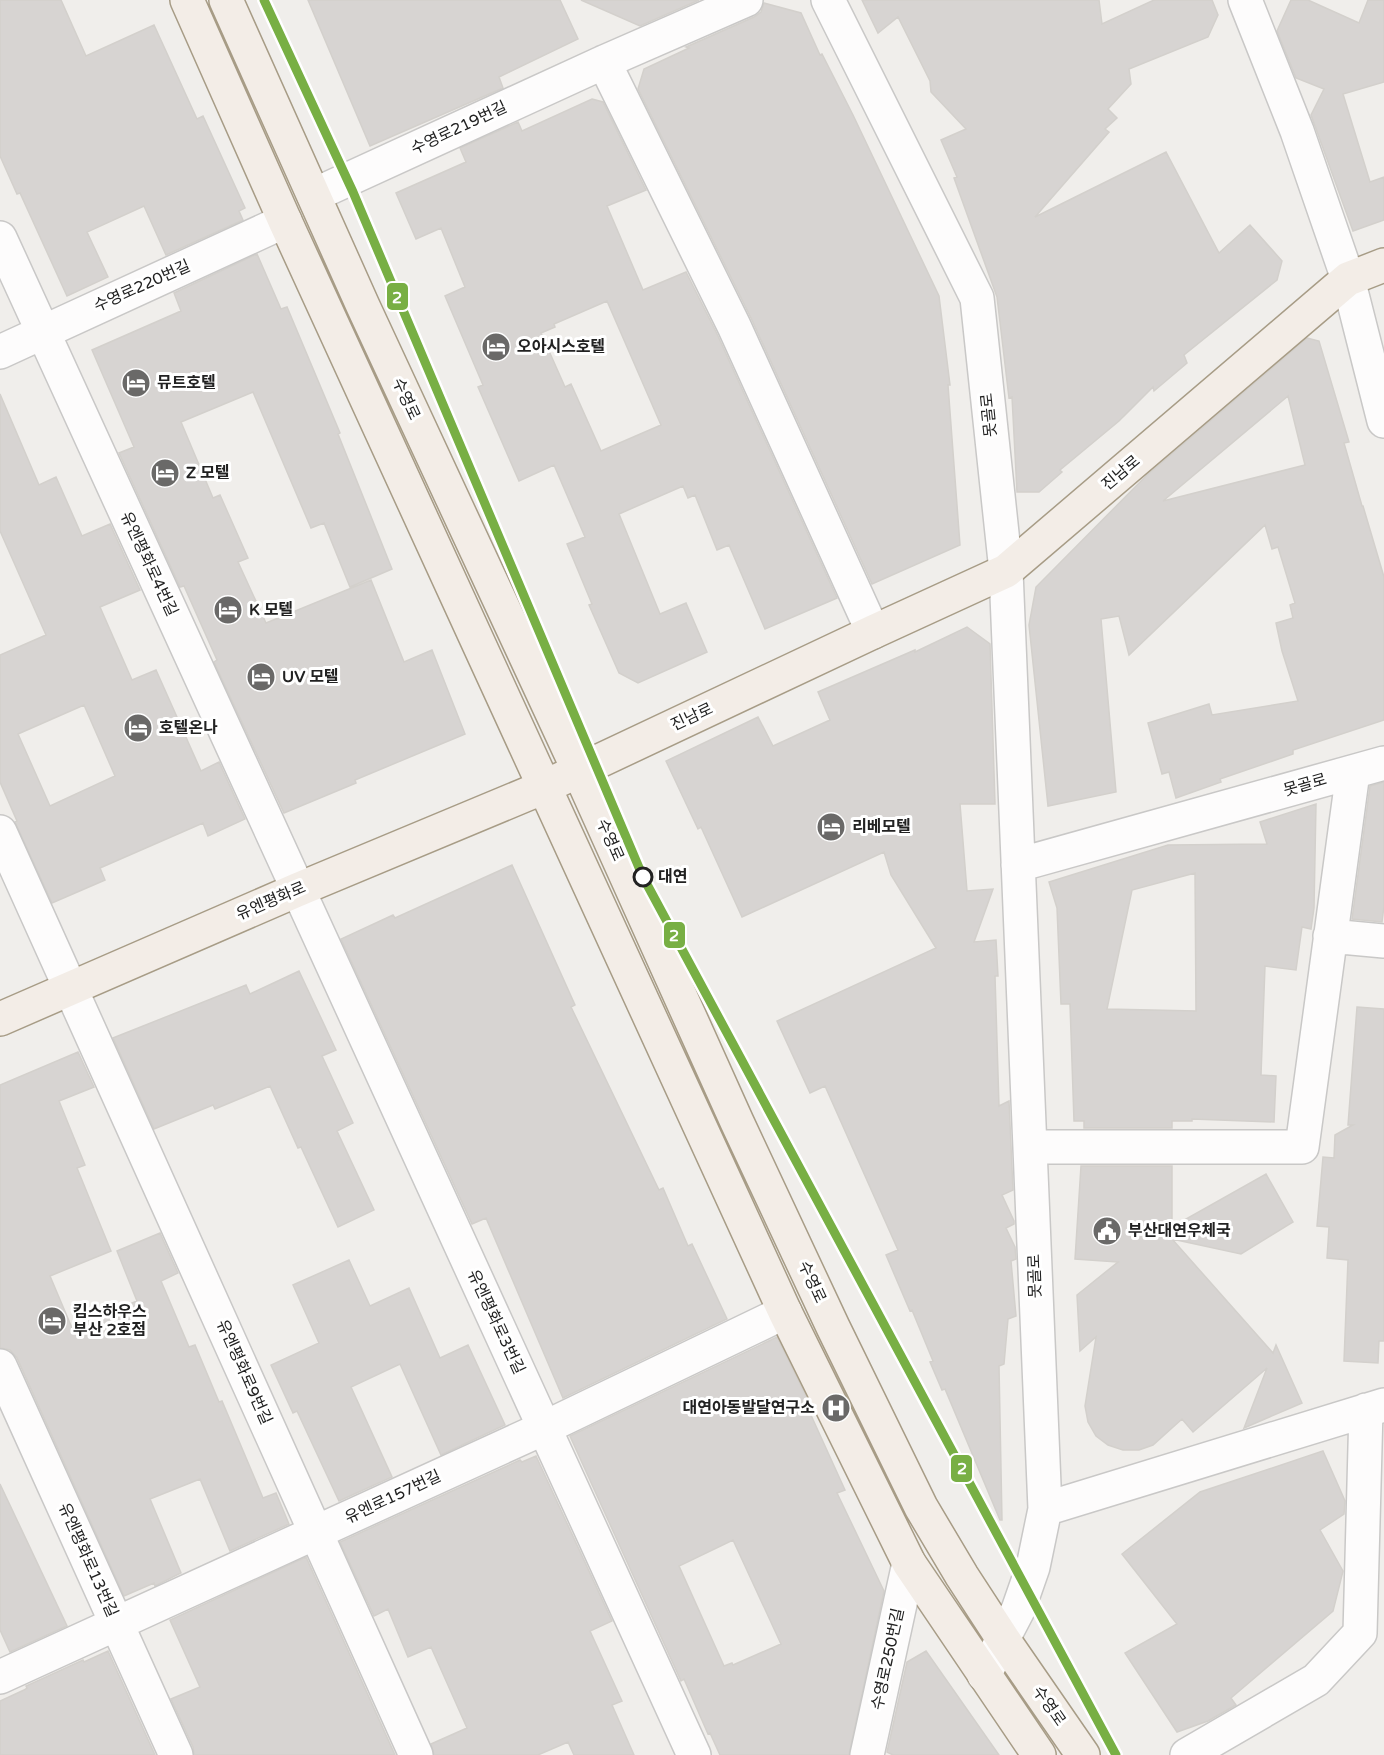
<svg xmlns="http://www.w3.org/2000/svg" width="1384" height="1755" viewBox="0 0 1384 1755" font-family="'Varela Round','Noto Sans KR',sans-serif">
<style>
.building{fill:#d7d4d2;stroke:#d3d0cc;stroke-width:1.5;fill-rule:evenodd}
.lines{fill:none;stroke-linecap:round;stroke-linejoin:round}
.minor-casing{stroke:#c9c8c7;stroke-width:36}
.major-casing{stroke:#a79c86;stroke-width:36}
.minor{stroke:#fdfcfc;stroke-width:33}
.major{stroke:#f3ede7;stroke-width:33}
.metro-1-casing{stroke:#fff;stroke-width:14}
.metro-1{stroke:#78af44;stroke-width:9}
.stop-dot{fill:#fff;stroke:#222;stroke-width:3}
.labels{text-anchor:middle;dominant-baseline:central;stroke-width:6;stroke-linejoin:round;paint-order:stroke}
.street-label{font-size:16px;fill:#222;stroke:#fff}
.poi-label{font-size:16px;font-weight:bold;fill:#222;stroke:#fff;text-anchor:start}
.stop-label{font-size:16px;font-weight:bold;fill:#222;stroke:#fff;text-anchor:start}
.line-badge{stroke:#fff;stroke-width:2}
.badge-label{font-size:16px;text-anchor:middle;font-weight:bold;fill:#fff}
</style>
<rect width="100%" height="100%" fill="#f0eeeb"/>
<!-- building -->
<path class="building" d="M 0,0 L 61,0 L 86,56 L 154,25 L 197,119 L 203,116 L 245,208 L 239,211 L 243,220 L 166,255 L 144,206 L 87,232 L 108,277 L 67,296 L 20,193 L 17,194 L 0,156 Z
M 308,0 L 560,0 L 578,39 L 499,77 L 503,88 L 370,146 Z
M 581,0 L 699,0 L 640,26 Z
M 862,0 L 1099,0 L 1102,24 L 1154,0 L 1212,0 L 1218,15 L 1208,37 L 1129,69 L 1131,84 L 1108,109 L 1117,118 L 1105,129 L 1109,132 L 1035,217 L 1166,152 L 1219,253 L 1250,225 L 1282,261 L 1277,280 L 1184,355 L 1187,363 L 1154,391 L 1153,387 L 1119,421 L 1060,470 L 1062,472 L 1039,492 L 1017,492 L 1012,397 L 1009,398 L 997,297 L 954,178 L 957,177 L 941,140 L 966,129 L 931,92 L 930,81 L 898,17 L 878,33 Z
M 1291,0 L 1308,0 L 1359,23 L 1368,0 L 1384,0 L 1384,82 L 1343,94 L 1370,182 L 1384,177 L 1384,220 L 1353,231 L 1311,115 L 1324,89 L 1296,78 L 1277,31 Z
M 764,3 L 801,13 L 820,55 L 822,54 L 853,115 L 939,296 L 950,385 L 948,385 L 960,545 L 872,584 L 751,318 L 638,89 L 644,69 L 689,48 L 686,47 L 754,17 L 761,12 Z
M 592,99 L 603,102 L 646,190 L 607,206 L 643,290 L 686,272 L 717,334 L 837,598 L 765,629 L 729,545 L 717,550 L 695,495 L 688,498 L 683,486 L 619,514 L 660,614 L 686,603 L 707,652 L 638,683 L 619,673 L 589,605 L 592,604 L 567,544 L 585,537 L 554,465 L 519,481 L 478,387 L 483,385 L 445,296 L 465,287 L 441,228 L 416,239 L 396,193 L 466,162 L 460,148 L 518,122 L 522,131 ZM 607,301 L 661,425 L 601,451 L 571,384 L 565,387 L 541,333 L 555,327 L 554,324 Z
M 257,254 L 281,309 L 287,307 L 340,433 L 338,434 L 392,569 L 350,587 L 324,523 L 311,528 L 253,392 L 181,422 L 213,498 L 220,495 L 248,558 L 238,562 L 266,623 L 371,580 L 404,662 L 432,650 L 465,734 L 355,780 L 356,783 L 284,813 L 214,662 L 217,660 L 184,586 L 180,587 L 119,453 L 134,447 L 92,350 L 181,311 L 174,293 Z
M 1307,338 L 1319,341 L 1349,442 L 1344,443 L 1362,506 L 1363,506 L 1384,577 L 1384,720 L 1293,750 L 1293,754 L 1220,779 L 1221,782 L 1176,798 L 1169,772 L 1162,774 L 1148,723 L 1209,704 L 1212,715 L 1298,701 L 1282,651 L 1276,623 L 1293,618 L 1290,605 L 1295,603 L 1278,547 L 1272,549 L 1265,525 L 1129,655 L 1119,616 L 1101,619 L 1116,792 L 1048,806 L 1029,625 L 1036,587 L 1147,475 ZM 1288,396 L 1305,465 L 1163,501 Z
M 0,394 L 39,485 L 56,477 L 82,536 L 110,524 L 140,590 L 100,607 L 132,680 L 156,670 L 201,771 L 219,762 L 245,819 L 208,836 L 203,823 L 100,868 L 105,880 L 52,903 L 15,822 L 17,821 L 0,782 L 0,655 L 46,635 L 0,531 ZM 84,705 L 115,776 L 50,806 L 18,734 Z
M 967,627 L 990,644 L 995,804 L 960,804 L 967,891 L 993,889 L 974,942 L 996,940 L 998,976 L 995,976 L 999,1106 L 1009,1101 L 1013,1190 L 1002,1195 L 1014,1221 L 1014,1224 L 1006,1228 L 1015,1247 L 1016,1259 L 1011,1261 L 1016,1316 L 1008,1319 L 1004,1364 L 999,1366 L 1002,1520 L 1000,1520 L 945,1389 L 942,1390 L 930,1362 L 933,1361 L 912,1310 L 910,1311 L 886,1255 L 898,1250 L 825,1086 L 810,1093 L 777,1021 L 936,948 L 891,875 L 884,852 L 742,917 L 701,827 L 698,829 L 666,761 L 758,717 L 773,746 L 830,720 L 818,692 L 915,650 L 915,652 Z
M 1384,782 L 1384,906 L 1382,922 L 1352,919 L 1370,786 Z
M 1316,804 L 1314,908 L 1311,929 L 1302,927 L 1296,970 L 1265,966 L 1261,1075 L 1276,1076 L 1274,1122 L 1192,1119 L 1192,1121 L 1172,1121 L 1172,1128 L 1084,1128 L 1084,1121 L 1074,1121 L 1070,1004 L 1061,1004 L 1057,908 L 1049,882 L 1168,845 L 1267,844 L 1260,822 ZM 1195,873 L 1196,1011 L 1107,1009 L 1132,890 Z
M 512,865 L 575,1005 L 571,1007 L 659,1190 L 663,1188 L 688,1246 L 692,1244 L 727,1319 L 563,1398 L 486,1218 L 472,1224 L 341,939 L 393,915 L 395,918 Z
M 299,971 L 336,1050 L 322,1056 L 353,1123 L 337,1131 L 374,1210 L 338,1227 L 301,1147 L 298,1148 L 270,1086 L 215,1109 L 213,1105 L 154,1129 L 113,1038 L 246,985 L 250,994 Z
M 1357,1007 L 1384,1009 L 1384,1341 L 1379,1341 L 1378,1363 L 1344,1361 L 1348,1260 L 1327,1258 L 1329,1227 L 1317,1226 L 1323,1157 L 1334,1158 L 1335,1135 L 1353,1125 L 1348,1125 Z
M 78,1052 L 94,1087 L 59,1101 L 85,1165 L 77,1168 L 111,1251 L 50,1276 L 72,1328 L 137,1301 L 117,1251 L 160,1233 L 178,1273 L 161,1281 L 189,1347 L 195,1345 L 219,1402 L 222,1401 L 263,1498 L 276,1493 L 289,1524 L 230,1551 L 200,1479 L 150,1499 L 181,1573 L 155,1586 L 154,1583 L 124,1596 L 17,1358 L 10,1350 L 0,1348 L 0,1085 Z
M 1081,1166 L 1172,1166 L 1172,1227 L 1266,1174 L 1293,1222 L 1241,1254 L 1172,1239 L 1273,1353 L 1276,1345 L 1302,1403 L 1244,1428 L 1267,1368 L 1193,1432 L 1182,1419 L 1153,1445 L 1139,1450 L 1123,1450 L 1108,1445 L 1096,1436 L 1088,1422 L 1085,1406 L 1096,1337 L 1080,1351 L 1077,1295 L 1118,1262 L 1075,1259 Z
M 349,1260 L 370,1306 L 409,1288 L 440,1358 L 468,1345 L 505,1425 L 441,1455 L 400,1364 L 351,1387 L 392,1477 L 339,1501 L 297,1411 L 293,1413 L 271,1365 L 319,1343 L 293,1285 Z
M 777,1337 L 808,1400 L 805,1402 L 845,1490 L 837,1493 L 884,1591 L 849,1755 L 720,1755 L 710,1733 L 708,1734 L 684,1679 L 681,1681 L 570,1436 ZM 733,1540 L 781,1644 L 733,1665 L 732,1663 L 724,1666 L 679,1566 Z
M 1323,1451 L 1345,1501 L 1344,1514 L 1320,1530 L 1343,1571 L 1333,1611 L 1231,1698 L 1236,1705 L 1208,1721 L 1177,1732 L 1125,1653 L 1177,1624 L 1122,1554 L 1200,1492 Z
M 536,1456 L 612,1621 L 590,1631 L 622,1701 L 612,1705 L 634,1755 L 574,1755 L 568,1742 L 538,1755 L 434,1755 L 431,1744 L 467,1728 L 431,1647 L 408,1657 L 388,1609 L 374,1616 L 340,1542 L 520,1460 L 522,1462 Z
M 0,1484 L 67,1626 L 10,1652 L 0,1630 Z
M 306,1557 L 395,1755 L 194,1755 L 193,1747 L 171,1699 L 200,1687 L 170,1620 Z
M 108,1651 L 155,1755 L 0,1755 L 0,1701 L 24,1690 L 27,1688 L 26,1686 L 83,1660 L 84,1662 Z
M 926,1651 L 999,1755 L 893,1755 L 887,1752 L 907,1662 Z"/>
<g class="lines">
<!-- minor casing -->
<g class="minor-casing">
<path id="minor" d="M 828,0 L 977,298 L 1006,571 L 1045,1509 L 1033,1567 L 1018,1610 L 984,1675
M 1245,0 L 1297,131 L 1348,279 L 1384,421
M 604,62 L 734,326 L 873,632
M 314,195 L 604,62 L 746,0
M 0,238 L 694,1755
M 0,352 L 285,221
M 0,832 L 416,1755
M 1018,865 L 1384,763
M 1330,936 L 1384,941
M 1030,1147 L 1302,1147 L 1353,772
M 0,1366 L 176,1755
M 1045,1509 L 1384,1405
M 0,1677 L 544,1428 L 785,1312
M 867,1755 L 909,1563
M 1187,1755 L 1316,1680 L 1360,1633 L 1366,1410"/>
</g>
<!-- major casing -->
<g class="major-casing">
<path id="major" d="M 187,0 L 285,221 L 785,1312 L 909,1563 L 1039,1755
M 226,0 L 363,306 L 579,771 L 737,1122 L 833,1327 L 921,1507 L 962,1576 L 1003,1639 L 1083,1755
M 0,1019 L 297,890 L 544,787 L 873,632 L 1006,571 L 1348,279 L 1384,265"/>
</g>
<!-- minor -->
<use href="#minor" class="minor"/>
<!-- major -->
<use href="#major" class="major"/>
<!-- metro-1 casing -->
<g class="metro-1-casing">
<path id="metro-1" d="M 264,0 L 353,192 L 643,877 L 1116,1755"/>
</g>
<!-- metro-1 -->
<use href="#metro-1" class="metro-1"/>
</g>
<!-- icons -->
<defs>
<g id="hotel-disc" transform="scale(1.5)"><circle r="9.5" fill="#6a6968" stroke="#fff"/><path d="M-6-4.5h1.5V1H6V5H4.5V3h-9V5H-6ZM-4 0a1.8 1.8 0 1 1 3.6 0ZM.5 0V-2.5h3Q6-2.5 6 0Z" fill="#fff"/></g>
<g id="civic-disc" transform="scale(1.5)"><circle r="9.5" fill="#6a6968" stroke="#fff"/><path d="M-.6-6.5H3V-4.5H.6V-3L4-1V1h2V6H-6V1h2V-1L-.6-3ZM-1.2 2.5V6h2.4V2.5Z" fill="#fff"/></g>
<g id="hospital-disc" transform="scale(1.5)"><circle r="9.5" fill="#6a6968" stroke="#fff"/><path d="M-5-5h3v3.5h4V-5h3V5h-3V1.5h-4V5h-3Z" fill="#fff"/></g>
</defs>
<g fill-rule="evenodd">
<use href="#hotel-disc" x="496" y="347"/>
<use href="#hotel-disc" x="136" y="383"/>
<use href="#hotel-disc" x="165" y="473"/>
<use href="#hotel-disc" x="228" y="610"/>
<use href="#hotel-disc" x="261" y="677"/>
<use href="#hotel-disc" x="138" y="728"/>
<use href="#hotel-disc" x="831" y="827"/>
<use href="#civic-disc" x="1107" y="1231"/>
<use href="#hotel-disc" x="52" y="1321"/>
<use href="#hospital-disc" x="836" y="1408"/>
</g>
<!-- markers -->
<circle class="stop-dot" cx="643" cy="877" r="9"/>
<g class="labels">
<!-- street labels -->
<g class="street-label">
<text transform="translate(459 128) rotate(-25)">수영로219번길</text>
<text transform="translate(142 286) rotate(-24)">수영로220번길</text>
<text transform="translate(406 399) rotate(65)">수영로</text>
<text transform="translate(989 415) rotate(-96)">못골로</text>
<text transform="translate(1121 473) rotate(-40)">진남로</text>
<text transform="translate(149 564) rotate(65)">유엔평화로4번길</text>
<text transform="translate(692 717) rotate(-25)">진남로</text>
<text transform="translate(1305 785) rotate(-16)">못골로</text>
<text transform="translate(610 840) rotate(66)">수영로</text>
<text transform="translate(271 901) rotate(-23)">유엔평화로</text>
<text transform="translate(1035 1276) rotate(-92)">못골로</text>
<text transform="translate(812 1282) rotate(65)">수영로</text>
<text transform="translate(496 1322) rotate(65)">유엔평화로3번길</text>
<text transform="translate(244 1372) rotate(66)">유엔평화로9번길</text>
<text transform="translate(393 1497) rotate(-25)">유엔로157번길</text>
<text transform="translate(88 1560) rotate(66)">유엔평화로13번길</text>
<text transform="translate(888 1659) rotate(-78)">수영로250번길</text>
<text transform="translate(1049 1706) rotate(55)">수영로</text>
</g>
<!-- poi labels -->
<g class="poi-label">
<text x="517" y="347">오아시스호텔</text>
<text x="157" y="383">뮤트호텔</text>
<text x="186" y="473">Z 모텔</text>
<text x="249" y="610">K 모텔</text>
<text x="282" y="677">UV 모텔</text>
<text x="159" y="728">호텔온나</text>
<text x="852" y="827">리베모텔</text>
<text x="1128" y="1231">부산대연우체국</text>
<text x="73" y="1312">킴스하우스<tspan x="73" dy="18">부산 2호점</tspan></text>
<text x="815" y="1408" text-anchor="end">대연아동발달연구소</text>
</g>
<!-- stop labels -->
<g class="stop-label">
<text x="658" y="877">대연</text>
</g>
</g>
<g class="line-badge">
<rect x="386" y="282" width="23" height="29" rx="6" fill="#78af44"/>
<rect x="663" y="921" width="23" height="28" rx="6" fill="#78af44"/>
<rect x="950" y="1454" width="23" height="29" rx="6" fill="#78af44"/>
</g>
<g class="badge-label">
<text x="397" y="303">2</text>
<text x="674" y="941">2</text>
<text x="962" y="1474">2</text>
</g>
</svg>
